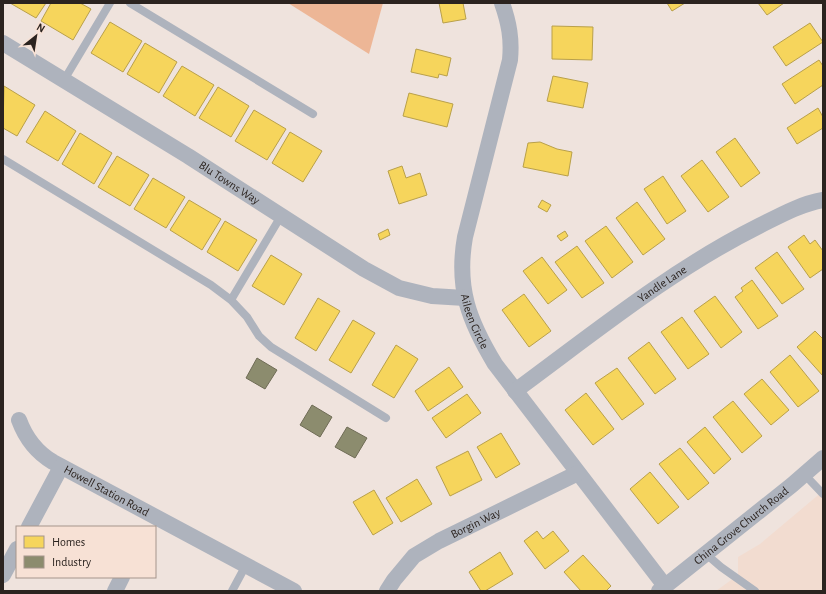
<svg xmlns="http://www.w3.org/2000/svg" width="826" height="594" viewBox="0 0 826 594" font-family="'Alegreya Sans',sans-serif">
<style>
.built{fill:#f2dcd0}
.forest{fill:#edb696}
.homes{fill:#f6d55c;stroke:#b9a04a}
.industry{fill:#8c8c6e;stroke:#6f6c56}
.lines{fill:none;stroke-linecap:round;stroke-linejoin:round}
.lane{stroke:#aeb3bd;stroke-width:8}
.street{stroke:#aeb3bd;stroke-width:16}
.labels{text-anchor:middle;dominant-baseline:central;stroke-width:4;stroke-linejoin:round;paint-order:stroke}
.street-label{font-size:12px;fill:#2b231f;stroke:#f7e1d5}
</style>
<rect width="100%" height="100%" fill="#efe3dd"/>
<!-- built -->
<path class="built" d="M 823,491 L 823,591 L 716,591 L 738,575 L 738,557 L 760,544 Z"/>
<!-- forest -->
<path class="forest" d="M 288,3 L 383,3 L 369,54 Z"/>
<!-- homes -->
<path class="homes" d="M 10,3 L 46,3 L 36,18 Z
M 51,3 L 80,3 L 91,9 L 73,40 L 41,21 Z
M 439,3 L 463,3 L 466,19 L 443,23 Z
M 667,3 L 685,3 L 672,11 Z
M 758,3 L 784,3 L 767,15 Z
M 110,22 L 142,41 L 123,72 L 91,53 Z
M 810,23 L 823,42 L 786,66 L 773,47 Z
M 552,26 L 593,27 L 592,60 L 552,59 Z
M 145,43 L 177,62 L 159,93 L 127,74 Z
M 416,49 L 451,58 L 447,76 L 439,74 L 438,78 L 411,72 Z
M 819,60 L 823,66 L 823,85 L 795,104 L 782,84 Z
M 182,66 L 214,85 L 195,116 L 163,96 Z
M 553,76 L 588,83 L 583,108 L 547,101 Z
M 4,86 L 35,105 L 17,136 L 3,128 Z
M 218,87 L 249,106 L 231,137 L 199,118 Z
M 409,93 L 453,104 L 447,127 L 403,116 Z
M 818,108 L 823,117 L 823,128 L 797,144 L 787,128 Z
M 254,110 L 286,129 L 267,160 L 235,141 Z
M 45,111 L 76,131 L 58,161 L 26,142 Z
M 290,132 L 322,151 L 303,182 L 272,163 Z
M 80,133 L 112,153 L 94,184 L 62,164 Z
M 735,138 L 760,173 L 741,187 L 716,152 Z
M 540,142 L 557,149 L 572,152 L 568,176 L 523,167 L 528,143 Z
M 117,156 L 149,175 L 130,206 L 98,187 Z
M 702,160 L 729,197 L 708,212 L 681,176 Z
M 402,166 L 406,178 L 420,173 L 427,195 L 399,204 L 388,171 Z
M 663,176 L 686,211 L 667,224 L 644,189 Z
M 153,178 L 185,197 L 166,228 L 134,209 Z
M 189,200 L 221,219 L 202,250 L 170,230 Z
M 542,200 L 551,205 L 547,212 L 538,207 Z
M 637,202 L 665,239 L 643,255 L 616,218 Z
M 225,221 L 257,240 L 238,271 L 207,252 Z
M 606,226 L 633,262 L 612,278 L 585,241 Z
M 388,229 L 390,235 L 380,240 L 378,234 Z
M 565,231 L 568,236 L 561,241 L 557,236 Z
M 804,235 L 810,244 L 815,240 L 823,251 L 823,269 L 810,278 L 788,247 Z
M 577,246 L 604,283 L 582,298 L 555,262 Z
M 777,252 L 804,289 L 782,304 L 755,268 Z
M 271,255 L 302,274 L 284,305 L 252,286 Z
M 542,257 L 567,290 L 548,304 L 523,271 Z
M 752,280 L 778,316 L 758,329 L 735,297 L 743,291 L 741,288 Z
M 524,294 L 551,331 L 529,347 L 502,310 Z
M 715,296 L 742,332 L 721,348 L 694,311 Z
M 318,298 L 340,311 L 316,351 L 295,338 Z
M 682,317 L 709,354 L 688,369 L 661,332 Z
M 353,320 L 375,333 L 351,373 L 329,360 Z
M 815,331 L 823,339 L 823,376 L 797,347 Z
M 649,342 L 676,379 L 655,394 L 628,358 Z
M 396,345 L 418,359 L 394,398 L 372,385 Z
M 790,355 L 819,391 L 798,407 L 770,372 Z
M 449,367 L 463,387 L 428,411 L 415,391 Z
M 617,368 L 644,404 L 622,420 L 595,383 Z
M 762,379 L 789,410 L 771,425 L 744,394 Z
M 586,393 L 614,429 L 593,445 L 565,410 Z
M 467,394 L 481,413 L 446,438 L 432,418 Z
M 733,401 L 762,436 L 742,453 L 713,417 Z
M 705,427 L 731,459 L 714,474 L 687,442 Z
M 501,433 L 520,464 L 496,478 L 477,447 Z
M 680,448 L 709,483 L 688,500 L 659,464 Z
M 468,451 L 482,480 L 450,496 L 436,467 Z
M 650,472 L 679,507 L 658,524 L 630,489 Z
M 417,479 L 432,504 L 401,522 L 386,498 Z
M 374,490 L 393,523 L 373,535 L 353,502 Z
M 537,531 L 543,539 L 553,531 L 569,551 L 545,569 L 524,541 Z
M 500,552 L 513,574 L 485,591 L 481,591 L 469,572 Z
M 583,555 L 611,586 L 606,591 L 581,591 L 564,572 Z"/>
<!-- industry -->
<path class="industry" d="M 257,358 L 277,370 L 265,389 L 246,378 Z
M 312,405 L 332,417 L 320,437 L 300,425 Z
M 347,427 L 367,438 L 355,458 L 335,447 Z"/>
<g class="lines">
<!-- lane -->
<path class="lane" d="M 130,3 L 313,114
M 64,80 L 110,3
M 3,159 L 211,285 L 231,300 L 247,317 L 259,336 L 271,347 L 386,418
M 231,300 L 281,216
M 804,474 L 823,494
M 706,554 L 721,567 L 755,591
M 232,591 L 246,565"/>
<!-- street -->
<g class="street">
<path id="s1" d="M 502,3 C 509,23 512,39 510,60 L 465,237 C 456,288 469,321 495,364 L 665,586"/>
<path id="s2" d="M 3,43 L 188,156 L 364,269 L 399,288 L 432,296 L 465,298"/>
<path id="s3" d="M 515,391 C 594,333 671,270 759,226 C 779,216 800,204 823,200"/>
<path id="s4" d="M 19,420 C 26,439 36,452 53,462 L 294,591"/>
<path d="M 29,527 L 61,467"/>
<path d="M 3,575 L 17,549"/>
<path d="M 115,591 L 122,577"/>
<path id="s5" d="M 387,591 L 394,580 L 414,556 L 439,541 L 578,473"/>
<path id="s6" d="M 659,591 L 792,485 L 823,458"/>
</g>
</g>
<g class="labels">
<!-- street labels -->
<g class="street-label">
<text stroke="none"><textPath href="#s2" startOffset="266">Blu Towns Way</textPath></text>
<text stroke="none"><textPath href="#s3" startOffset="182">Yandle Lane</textPath></text>
<text stroke="none"><textPath href="#s1" startOffset="327">Aileen Circle</textPath></text>
<text stroke="none"><textPath href="#s4" startOffset="116">Howell Station Road</textPath></text>
<text stroke="none"><textPath href="#s5" startOffset="114">Borgin Way</textPath></text>
<text stroke="none"><textPath href="#s6" startOffset="105">China Grove Church Road</textPath></text>
</g>
</g>
<!-- border -->
<rect width="826" height="594" fill="none" stroke="#2b231f" stroke-width="8"/>
<!-- legend -->
<rect x="16" y="526" width="140" height="52" fill="#f7e1d5" stroke="#a5958c"/>
<rect x="24" y="536" width="20" height="12" fill="#f6d55c" stroke="#a5958c"/>
<text x="52" y="546" font-size="12" fill="#2b231f">Homes</text>
<rect x="24" y="556" width="20" height="12" fill="#8c8c6e" stroke="#a5958c"/>
<text x="52" y="566" font-size="12" fill="#2b231f">Industry</text>
<!-- north arrow -->
<g transform="translate(36 36) rotate(30)" stroke="#f7e1d5" stroke-width="3" paint-order="stroke">
<path d="M0-3L7 15L0 10L-7 15Z" fill="#2b231f"/>
<text y="-6" font-size="11" font-weight="bold" text-anchor="middle" fill="#2b231f">N</text>
</g>
</svg>
